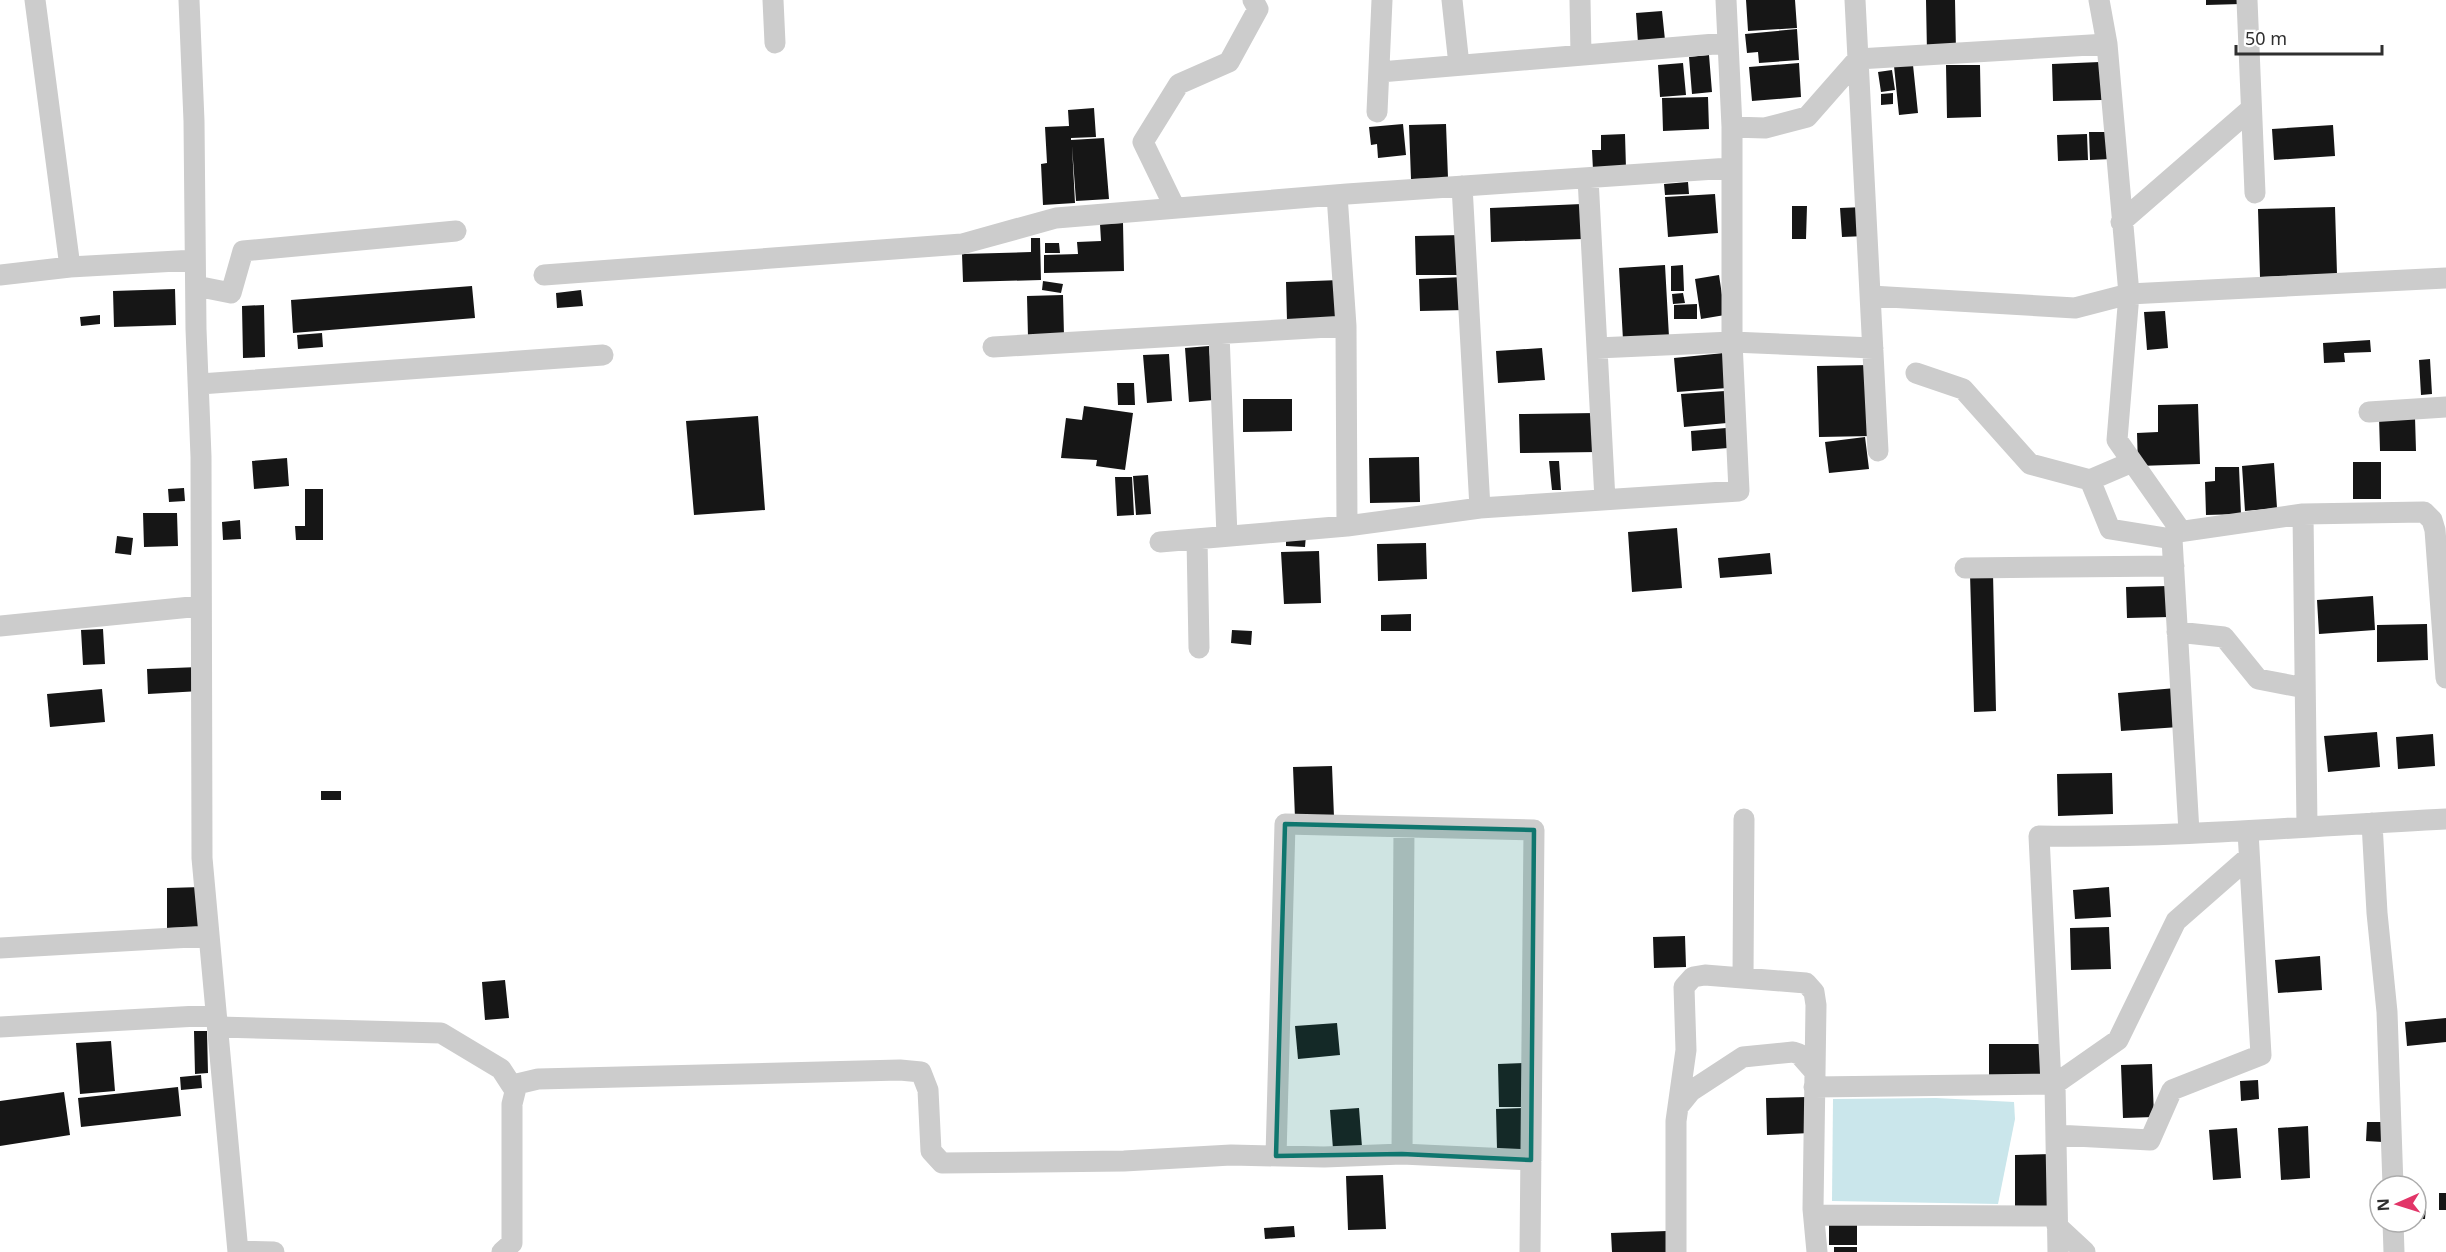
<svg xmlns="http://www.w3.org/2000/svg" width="2446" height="1252" viewBox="0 0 2446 1252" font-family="'Noto Sans',sans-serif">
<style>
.water{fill:#cae6eb}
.building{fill:#161616}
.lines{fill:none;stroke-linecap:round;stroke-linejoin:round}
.minor{stroke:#ccc;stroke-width:21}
.marked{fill:#0f766e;fill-opacity:0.2;stroke:#0f766e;stroke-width:4.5;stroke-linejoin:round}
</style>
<rect width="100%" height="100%" fill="#fff"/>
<!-- water -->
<path class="water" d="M 1936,1098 L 2014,1102 L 2015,1119 L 1998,1204 L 1832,1201 L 1833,1099 Z"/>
<!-- building -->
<path class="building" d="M 1746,0 L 1795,0 L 1797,28 L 1748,31 Z
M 1926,0 L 1955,0 L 1956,52 L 1927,53 Z
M 2206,0 L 2241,0 L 2241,4 L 2206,5 Z
M 1662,11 L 1665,40 L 1638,43 L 1636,13 Z
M 1797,29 L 1799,60 L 1759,63 L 1758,52 L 1747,53 L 1745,34 Z
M 1709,55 L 1712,92 L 1692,94 L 1689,57 Z
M 2100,62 L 2102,100 L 2053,101 L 2052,64 Z
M 1683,63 L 1686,95 L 1660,97 L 1658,65 Z
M 1799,63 L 1801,97 L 1752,101 L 1749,67 Z
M 1913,65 L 1918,113 L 1899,115 L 1894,66 Z
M 1946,65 L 1980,65 L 1981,117 L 1947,118 Z
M 1892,70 L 1895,90 L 1881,92 L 1878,72 Z
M 1893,93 L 1893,104 L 1881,105 L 1881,94 Z
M 1708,97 L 1709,129 L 1663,131 L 1662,98 Z
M 1094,108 L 1096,137 L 1071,138 L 1071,140 L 1104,138 L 1109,199 L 1076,201 L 1072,146 L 1075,203 L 1043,205 L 1041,164 L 1047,163 L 1045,127 L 1069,126 L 1068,110 Z
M 1403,124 L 1406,155 L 1378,158 L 1377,144 L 1371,145 L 1369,127 Z
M 1446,124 L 1448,178 L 1411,179 L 1409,125 Z
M 2333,125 L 2335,156 L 2274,160 L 2272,129 Z
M 2089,132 L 2111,132 L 2111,159 L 2090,160 Z
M 1625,134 L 1626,169 L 1593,170 L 1592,150 L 1601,150 L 1601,135 Z
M 2087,134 L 2088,160 L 2058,161 L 2057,135 Z
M 1688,182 L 1689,194 L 1665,195 L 1664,184 Z
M 1715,194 L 1718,233 L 1668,237 L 1665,197 Z
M 1582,204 L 1583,239 L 1491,242 L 1490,208 Z
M 1792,206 L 1807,206 L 1806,239 L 1792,239 Z
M 1865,207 L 1866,236 L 1842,237 L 1840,208 Z
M 2335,207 L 2337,274 L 2260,277 L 2258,209 Z
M 1123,223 L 1124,271 L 1044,273 L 1044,255 L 1078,254 L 1077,242 L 1101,241 L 1100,224 Z
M 1462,235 L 1462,275 L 1416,275 L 1415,236 Z
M 1031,238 L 1040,238 L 1041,280 L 963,282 L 962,254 L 1031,252 Z
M 1045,243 L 1059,243 L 1060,253 L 1045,253 Z
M 1665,265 L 1669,337 L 1623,340 L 1619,268 Z
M 1683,265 L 1684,291 L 1671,291 L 1671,266 Z
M 1719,275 L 1725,315 L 1701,319 L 1695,279 Z
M 1464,277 L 1465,310 L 1420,311 L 1419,279 Z
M 1340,280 L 1342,320 L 1287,321 L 1286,282 Z
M 1043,281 L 1063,284 L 1061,293 L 1042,290 Z
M 472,286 L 475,318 L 293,333 L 291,300 Z
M 175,289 L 176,325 L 114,327 L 113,291 Z
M 581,290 L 583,306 L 557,308 L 556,293 Z
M 1683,293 L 1685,303 L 1673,304 L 1672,294 Z
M 1063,295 L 1064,336 L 1028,337 L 1027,296 Z
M 1697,304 L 1697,319 L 1674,319 L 1674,305 Z
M 264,305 L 265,357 L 243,358 L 242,306 Z
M 2165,311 L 2168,348 L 2147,350 L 2144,312 Z
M 100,315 L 100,324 L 81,326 L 80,317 Z
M 322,333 L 323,347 L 298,349 L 297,335 Z
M 2370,340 L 2371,352 L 2344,353 L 2345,362 L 2324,363 L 2323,343 Z
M 1209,346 L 1214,400 L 1189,402 L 1185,348 Z
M 1542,348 L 1545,380 L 1498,383 L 1496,351 Z
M 1724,353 L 1727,388 L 1677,392 L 1674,358 Z
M 1169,354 L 1172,401 L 1147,403 L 1143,355 Z
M 2430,359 L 2432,394 L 2421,395 L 2419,360 Z
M 1870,365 L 1872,436 L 1819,437 L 1817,366 Z
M 1117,383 L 1134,383 L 1135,405 L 1118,405 Z
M 1725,391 L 1727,423 L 1684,427 L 1681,394 Z
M 1243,399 L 1292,399 L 1292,431 L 1243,432 Z
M 2198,404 L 2200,464 L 2138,466 L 2137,433 L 2158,432 L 2158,405 Z
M 1084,406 L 1133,413 L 1125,470 L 1096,466 L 1097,460 L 1061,458 L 1066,418 L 1082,420 Z
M 1597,413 L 1598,452 L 1520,453 L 1519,414 Z
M 758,416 L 765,510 L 694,515 L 686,421 Z
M 2379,417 L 2415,417 L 2416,451 L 2380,451 Z
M 1726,428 L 1728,448 L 1692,451 L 1691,431 Z
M 1865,437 L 1869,469 L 1829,473 L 1825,442 Z
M 1419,457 L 1420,502 L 1370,503 L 1369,458 Z
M 287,458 L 289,486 L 254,489 L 252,461 Z
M 1549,461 L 1559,461 L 1561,490 L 1552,490 Z
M 2353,462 L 2381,462 L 2381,499 L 2353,499 Z
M 2274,463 L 2277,508 L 2245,511 L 2242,466 Z
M 2215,467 L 2239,467 L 2241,514 L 2206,515 L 2205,482 L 2215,481 Z
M 1148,475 L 1151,514 L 1136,515 L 1133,476 Z
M 1115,477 L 1132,477 L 1134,515 L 1117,516 Z
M 184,488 L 185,501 L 169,502 L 168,489 Z
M 305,489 L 323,489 L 323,540 L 296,540 L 295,526 L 305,526 Z
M 143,513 L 177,513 L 178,546 L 144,547 Z
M 240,520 L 241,539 L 223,540 L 222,522 Z
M 1677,528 L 1682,588 L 1632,592 L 1628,532 Z
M 1286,535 L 1306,535 L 1305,547 L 1286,546 Z
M 117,536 L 133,538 L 131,555 L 115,553 Z
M 1426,543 L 1427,579 L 1378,581 L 1377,544 Z
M 1319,551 L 1321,603 L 1284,604 L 1281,552 Z
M 1770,553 L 1772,574 L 1720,578 L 1718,558 Z
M 1993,573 L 1996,711 L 1974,712 L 1970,574 Z
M 2169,586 L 2170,617 L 2127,618 L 2126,587 Z
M 2373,596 L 2375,630 L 2319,634 L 2317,600 Z
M 1411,614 L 1411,631 L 1381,631 L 1381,615 Z
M 2427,624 L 2428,660 L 2377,662 L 2377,625 Z
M 103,629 L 105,664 L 83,665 L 81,630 Z
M 1232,630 L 1252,631 L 1251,645 L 1231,643 Z
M 199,667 L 200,691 L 148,694 L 147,669 Z
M 2176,688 L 2179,727 L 2121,731 L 2118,693 Z
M 102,689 L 105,722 L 50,727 L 47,694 Z
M 2377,732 L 2380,767 L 2328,772 L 2324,736 Z
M 2433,734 L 2435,766 L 2398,769 L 2396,737 Z
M 1332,766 L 1334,817 L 1295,818 L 1293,767 Z
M 2112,773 L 2113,814 L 2058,816 L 2057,774 Z
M 321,791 L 341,791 L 341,800 L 321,800 Z
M 202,887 L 203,927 L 167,928 L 167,888 Z
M 2109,887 L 2111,917 L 2075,919 L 2073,890 Z
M 2109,927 L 2111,969 L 2071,970 L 2070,928 Z
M 1685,936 L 1686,967 L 1654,968 L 1653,937 Z
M 2320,956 L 2322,990 L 2278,993 L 2275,960 Z
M 505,980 L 509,1018 L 485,1020 L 482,982 Z
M 2446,1018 L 2446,1042 L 2407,1046 L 2405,1022 Z
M 1337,1023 L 1340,1055 L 1298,1059 L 1295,1026 Z
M 194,1031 L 207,1031 L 208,1073 L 195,1074 Z
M 111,1041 L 115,1091 L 80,1094 L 76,1043 Z
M 1989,1044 L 2041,1044 L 2041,1078 L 1989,1078 Z
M 1524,1063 L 1525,1107 L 1499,1107 L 1498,1064 Z
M 2152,1064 L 2154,1117 L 2123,1118 L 2121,1065 Z
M 201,1075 L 202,1088 L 181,1090 L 180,1077 Z
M 2258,1080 L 2259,1099 L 2241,1101 L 2240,1081 Z
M 178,1087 L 181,1116 L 81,1127 L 78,1098 Z
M 64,1092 L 70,1135 L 0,1146 L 0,1101 Z
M 1808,1097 L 1810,1133 L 1767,1135 L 1766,1098 Z
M 1359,1108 L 1362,1147 L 1333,1149 L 1330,1110 Z
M 1524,1108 L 1524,1149 L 1497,1149 L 1496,1109 Z
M 2367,1122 L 2384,1122 L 2383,1142 L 2366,1141 Z
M 2308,1126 L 2310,1178 L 2281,1180 L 2278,1128 Z
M 2237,1128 L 2241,1178 L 2213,1180 L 2209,1130 Z
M 2053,1154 L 2054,1208 L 2015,1209 L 2015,1155 Z
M 1383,1175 L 1386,1229 L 1348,1230 L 1346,1176 Z
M 2439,1193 L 2446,1193 L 2446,1210 L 2439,1210 Z
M 2416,1206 L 2426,1207 L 2425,1219 L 2416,1219 Z
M 1829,1225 L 1857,1225 L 1857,1245 L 1829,1245 Z
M 1294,1226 L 1295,1237 L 1265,1239 L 1264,1228 Z
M 1667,1231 L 1667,1252 L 1612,1252 L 1611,1233 Z
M 1834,1247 L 1857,1247 L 1857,1252 L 1834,1252 Z"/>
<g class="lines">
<!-- minor -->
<path class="minor" d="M 35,0 L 70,267 L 195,260
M 189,0 L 194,121 L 196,329 L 201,457 L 202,858 L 238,1252
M 773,0 L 775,43
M 1452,0 L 1459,65
M 1580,0 L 1581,55
M 1855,0 L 1878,451
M 2099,0 L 2107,44 L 2129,294 L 2117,440 L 2181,531
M 2247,0 L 2255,193
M 1380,72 L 1727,43
M 1377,112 L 1382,0
M 1732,127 L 1765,128 L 1807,117 L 1858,59 L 2107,44
M 1588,178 L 1605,500
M 1462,186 L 1480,508
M 1337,195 L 1346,326 L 1347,526
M 1175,208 L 1143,142 L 1179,84 L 1229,62 L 1258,9 L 1253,0
M 2121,222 L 2251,109
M 0,275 L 70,267
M 544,275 L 962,244 L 1056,218 L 1347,194 L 1730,168
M 196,286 L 231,293 L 243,251 L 456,231
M 1871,296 L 2075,308 L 2129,294 L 2446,278
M 1219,334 L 1227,536
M 993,347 L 1346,326
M 1597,348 L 1732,342 L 1873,348
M 1916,373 L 1963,389 L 2030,464 L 2090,480 L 2110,529 L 2172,539
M 200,384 L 603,355
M 2369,412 L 2446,407
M 2090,480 L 2132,462
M 2303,514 L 2307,826
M 1197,539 L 1199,648
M 1160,542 L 1347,526 L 1480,508 L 1739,491 L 1732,342 L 1732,127 L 1726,0
M 1965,568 L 2174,566
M 0,626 L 201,606
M 2177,632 L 2224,637 L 2258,679 L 2305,688
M 2372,823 L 2377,913 L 2387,1012 L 2393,1186
M 2189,832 L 2172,539 L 2178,532 L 2303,514 L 2424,512 L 2432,520 L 2435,530 L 2446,678
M 0,948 L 209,936
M 1743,978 L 1744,819
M 0,1027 L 216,1015 L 219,1027 L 441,1033 L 501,1069 L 514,1089 L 517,1084
M 2051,1084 L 2039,836 C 2175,838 2310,826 2446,819
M 2055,1084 L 2118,1040 L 2176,921 L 2249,857
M 1814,1087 L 2055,1084 L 2058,1252
M 1678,1107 L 1691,1091 L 1743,1057 L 1793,1052 L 1799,1054 L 1814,1071
M 2056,1135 L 2150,1140 L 2172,1090 L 2261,1055 L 2248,832
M 1402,1154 L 1404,827
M 1276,1156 L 1285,824 L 1534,830 L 1530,1252
M 1814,1215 L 2057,1216
M 2393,1222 L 2394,1252
M 2057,1226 L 2085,1252
M 238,1251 L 274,1252
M 502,1252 L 512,1243 L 512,1104 L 517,1084 L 538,1079 L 900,1070 L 921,1072 L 928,1090 L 931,1151 L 942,1163 L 1124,1161 L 1231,1155 L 1324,1157 L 1402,1154 L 1531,1160
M 1676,1252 L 1676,1121 L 1686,1050 L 1684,987 L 1693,977 L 1705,975 L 1806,983 L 1814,992 L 1816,1005 L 1813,1209 L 1817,1252"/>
</g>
<!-- marked area -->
<path class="marked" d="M 1285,824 L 1534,830 L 1531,1160 L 1402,1154 L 1276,1156 Z"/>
<!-- north arrow -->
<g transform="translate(2398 1204) rotate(267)"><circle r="28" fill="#ffffff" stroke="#acacac" stroke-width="1.5"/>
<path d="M0-4.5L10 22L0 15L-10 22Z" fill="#e23568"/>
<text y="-9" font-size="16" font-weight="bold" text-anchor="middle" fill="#2f2f2f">N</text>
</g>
<!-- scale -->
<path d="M2236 45v9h146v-9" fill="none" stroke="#2f2f2f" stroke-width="3"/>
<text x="2245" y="45" font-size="18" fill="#2f2f2f" stroke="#ffffff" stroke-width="4.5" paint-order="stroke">50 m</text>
</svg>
